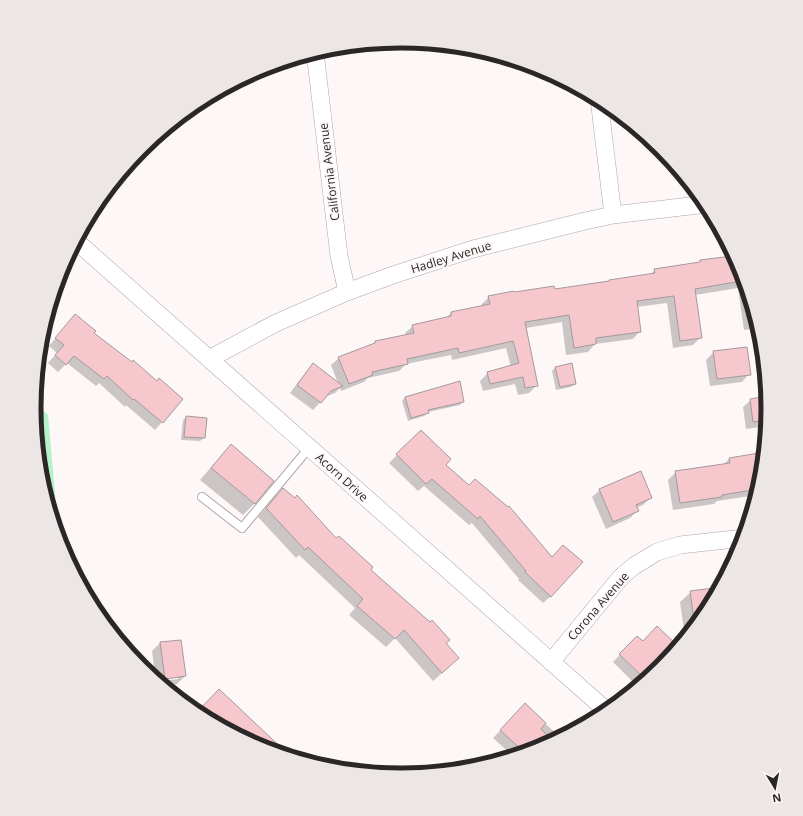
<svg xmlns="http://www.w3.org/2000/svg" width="803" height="816" viewBox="0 0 803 816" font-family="'Open Sans',sans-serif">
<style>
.green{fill:#b5f1c9}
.shadow{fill:#0003;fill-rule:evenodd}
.building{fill:#f6c8ce;stroke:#a49a9b}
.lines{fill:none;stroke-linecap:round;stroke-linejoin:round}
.service-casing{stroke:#afa5a6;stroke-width:10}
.minor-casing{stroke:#afa5a6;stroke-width:18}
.service{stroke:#fff;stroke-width:8}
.minor{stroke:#fff;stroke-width:17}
.labels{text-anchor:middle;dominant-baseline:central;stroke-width:4;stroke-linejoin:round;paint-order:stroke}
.street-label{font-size:12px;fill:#2b2727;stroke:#fef7f8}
.rim{fill:none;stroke:#2b2727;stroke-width:5}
</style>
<rect width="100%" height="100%" fill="#fef7f8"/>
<!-- green -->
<path class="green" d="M 34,403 L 48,415 L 59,538 L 41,479 L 34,408 Z"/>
<!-- shadow -->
<path class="shadow" d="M 736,258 L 741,268 L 759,328 L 744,330 L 738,288 L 695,295 L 701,337 L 693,345 L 673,348 L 667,303 L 636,307 L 640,331 L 633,339 L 595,344 L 588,352 L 566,355 L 562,322 L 526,328 L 537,385 L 529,393 L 518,395 L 515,384 L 483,391 L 480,381 L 488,373 L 511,367 L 506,348 L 452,360 L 451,355 L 406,364 L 399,371 L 368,378 L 364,382 L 341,391 L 340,388 L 335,393 L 325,397 L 313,410 L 290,393 L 306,372 L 313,365 L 338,383 L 331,365 L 339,358 L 373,344 L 376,342 L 406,336 L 405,333 L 413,326 L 446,318 L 451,313 L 482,307 L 481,305 L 489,297 L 554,290 L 650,275 L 655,270 L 698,264 L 700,261 Z
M 68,323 L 92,333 L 157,382 L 162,422 L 155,430 L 126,405 L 125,407 L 99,383 L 96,386 L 67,363 L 58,372 L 48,363 L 57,353 L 49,346 Z
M 714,352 L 749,374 L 742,382 L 710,386 L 706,360 Z
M 556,367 L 575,383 L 571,387 L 556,390 L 552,371 Z
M 405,397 L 463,401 L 460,405 L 428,412 L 424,416 L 408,421 L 402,401 Z
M 768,397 L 769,408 L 767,426 L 746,429 L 743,407 L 751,400 Z
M 186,417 L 204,438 L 200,441 L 181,440 L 183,420 Z
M 421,431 L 444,465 L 552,558 L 551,596 L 543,603 L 518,580 L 519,579 L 472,523 L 469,525 L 424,486 L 418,491 L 389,463 Z
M 231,446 L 273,481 L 254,504 L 243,515 L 200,480 L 220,457 Z
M 729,459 L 762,480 L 757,495 L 717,501 L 714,504 L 673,510 L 668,480 L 676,472 L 723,465 Z
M 283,489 L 369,570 L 445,643 L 449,667 L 433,681 L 395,638 L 386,647 L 349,615 L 355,608 L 299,555 L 296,558 L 258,517 L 274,498 Z
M 600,490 L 651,497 L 643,505 L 636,508 L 637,511 L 630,518 L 606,529 L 592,497 Z
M 691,592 L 717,594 L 707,612 L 687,637 L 685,637 L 680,602 Z
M 637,637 L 643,643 L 678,648 L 661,668 L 658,665 L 637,686 L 613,662 Z
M 180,641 L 185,676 L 177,684 L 163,686 L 156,680 L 152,651 L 160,643 ZM 178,676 L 178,679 L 160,681 L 159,679 Z
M 525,705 L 561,738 L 542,748 L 513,756 L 493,738 Z
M 197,713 L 274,743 L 268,750 L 261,747 Z"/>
<!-- building -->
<path class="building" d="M 732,256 L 736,282 L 695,289 L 702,338 L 680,341 L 674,296 L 637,301 L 641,332 L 596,338 L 596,344 L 574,348 L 569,315 L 525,322 L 538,386 L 525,388 L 523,377 L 490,384 L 487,372 L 519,363 L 513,341 L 459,353 L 458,348 L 407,359 L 408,364 L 372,372 L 373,375 L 349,384 L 338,357 L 375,343 L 375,341 L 414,333 L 412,325 L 451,316 L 451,312 L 490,304 L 488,296 L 514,291 L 515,292 L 554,286 L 555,289 L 609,281 L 609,280 L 655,273 L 654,269 L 700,262 L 700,260 Z
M 75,314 L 96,331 L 94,333 L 132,362 L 133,360 L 157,381 L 159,378 L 183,399 L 163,423 L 134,399 L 133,400 L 107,376 L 104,379 L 74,356 L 66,365 L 55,355 L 64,345 L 55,338 Z
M 747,347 L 751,375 L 717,379 L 713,351 Z
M 313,363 L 343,386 L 331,391 L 321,403 L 297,385 Z
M 572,363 L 576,384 L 560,387 L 555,367 Z
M 460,381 L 464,402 L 428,410 L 429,413 L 411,418 L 405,397 Z
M 768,396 L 769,408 L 768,420 L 753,422 L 750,399 Z
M 186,416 L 207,418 L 205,438 L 184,437 Z
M 421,430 L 451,459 L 446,465 L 469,485 L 475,479 L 508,507 L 509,506 L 552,557 L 563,545 L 583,562 L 551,597 L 525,572 L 526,571 L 480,516 L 478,519 L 432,479 L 426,484 L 396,454 Z
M 231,444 L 274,481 L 255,504 L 211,468 Z
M 765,452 L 762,480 L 759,489 L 722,495 L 722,497 L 680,503 L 675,471 L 730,463 L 729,458 Z
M 641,471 L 652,498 L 636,505 L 639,511 L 613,522 L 599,489 Z
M 283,488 L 295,498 L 297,495 L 336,538 L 339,536 L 373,567 L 371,570 L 430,622 L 432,620 L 450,640 L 446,643 L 459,658 L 442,673 L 404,630 L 395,639 L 357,606 L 363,599 L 308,547 L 305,550 L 266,508 Z
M 721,587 L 707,612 L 695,627 L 690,591 Z
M 657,626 L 679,647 L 668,660 L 666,658 L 646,680 L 619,654 L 637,636 L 643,641 Z
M 181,640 L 186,676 L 165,679 L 160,642 Z
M 219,689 L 290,756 L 261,747 L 196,713 Z
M 525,703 L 546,723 L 541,729 L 550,738 L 541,748 L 525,753 L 500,730 Z"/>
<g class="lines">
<!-- service casing -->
<g class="service-casing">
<path id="service" d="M 202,497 L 242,528 L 309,448"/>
</g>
<!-- minor casing -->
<g class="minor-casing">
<path id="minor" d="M 315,52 L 339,256 L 347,292
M 599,99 L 613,215
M 76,241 L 608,712
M 209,359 L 276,323 L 347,292 L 393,275 L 473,249 L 585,221 L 613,215 L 707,204
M 551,662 L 621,577 L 634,566 L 657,552 L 680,545 L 744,538"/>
</g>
<!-- service -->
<use href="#service" class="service"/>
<!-- minor -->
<use href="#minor" class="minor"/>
</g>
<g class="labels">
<!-- street labels -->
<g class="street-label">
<text transform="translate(329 172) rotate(-97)">California Avenue</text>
<text transform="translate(451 257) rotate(-17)">Hadley Avenue</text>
<text transform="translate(342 477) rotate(42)">Acorn Drive</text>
<text transform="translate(598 606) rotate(-49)">Corona Avenue</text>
</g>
</g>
<!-- crop -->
<path d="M0 0H803V816H0ZM41 408a360 360 0 1 1 720 0a360 360 0 1 1-720 0Z" fill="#ede6e7" fill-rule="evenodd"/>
<path class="rim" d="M41 408a360 360 0 1 1 720 0a360 360 0 1 1-720 0Z"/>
<!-- north arrow -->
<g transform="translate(775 788) rotate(170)" stroke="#fef7f8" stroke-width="3" paint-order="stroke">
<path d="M0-3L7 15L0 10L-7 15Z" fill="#2b2727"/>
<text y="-6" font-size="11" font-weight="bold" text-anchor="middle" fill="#2b2727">N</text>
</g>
</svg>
